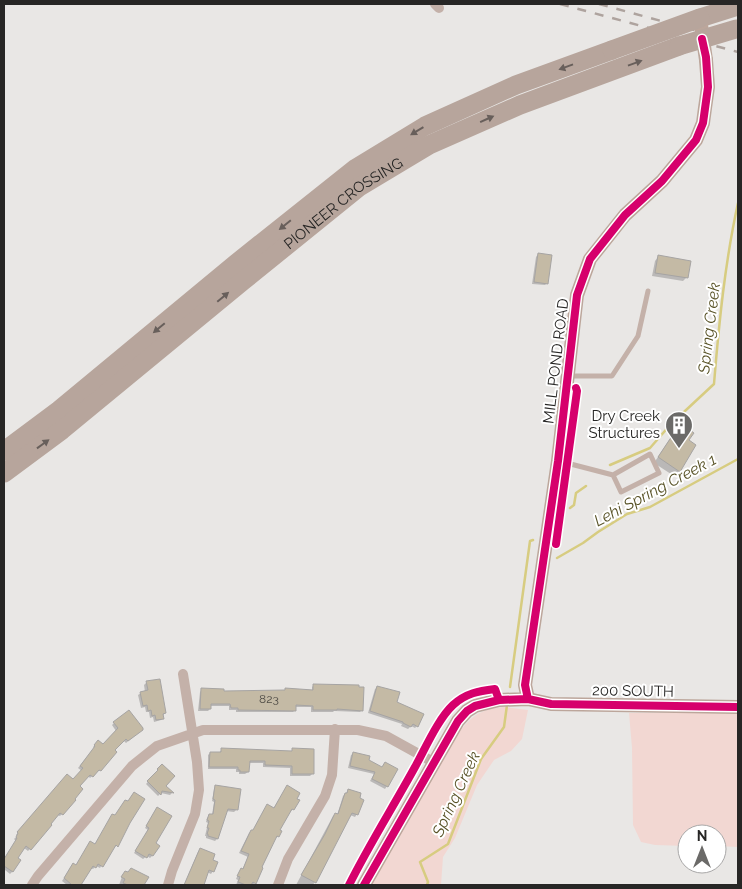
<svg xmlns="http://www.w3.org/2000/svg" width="742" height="889" viewBox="0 0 742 889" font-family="Raleway,sans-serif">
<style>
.green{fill:#f2d7d2}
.shadow{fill:#0003}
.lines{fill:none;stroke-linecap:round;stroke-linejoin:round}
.stream{stroke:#d7cc80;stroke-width:2.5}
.building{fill:#c4baa5;stroke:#a6a4a3}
.lane{stroke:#c4b1a9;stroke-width:5}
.street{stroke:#c4b1a9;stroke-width:10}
.secondary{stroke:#bca69b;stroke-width:14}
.highway{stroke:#b7a59c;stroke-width:19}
.rail{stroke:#aea39e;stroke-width:2.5;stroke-dasharray:9 9;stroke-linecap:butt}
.secondary-bridge{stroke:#bca69b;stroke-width:14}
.highway-bridge{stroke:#b7a59c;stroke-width:19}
.cycleway-casing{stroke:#fff;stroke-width:11}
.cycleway{stroke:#d6006c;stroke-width:8}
.oneway{fill:#685f5b}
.labels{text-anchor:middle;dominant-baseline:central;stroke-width:4;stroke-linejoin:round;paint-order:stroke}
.number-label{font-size:12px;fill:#4e4b45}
.street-label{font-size:15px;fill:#272625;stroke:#fff}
.poi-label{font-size:15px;fill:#272625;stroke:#fff;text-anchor:end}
.water-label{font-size:16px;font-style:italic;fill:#575125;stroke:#fff}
</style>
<rect width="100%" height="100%" fill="#e9e7e5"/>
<!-- green -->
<path class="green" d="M 503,707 L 528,710 L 522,739 L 511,751 L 494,760 L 477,785 L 455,838 L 443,857 L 441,885 L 371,885 L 457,735 C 472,716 478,710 503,707 Z
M 738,712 L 738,847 L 717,846 L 717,834 L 687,834 L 687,846 L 655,845 L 641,842 L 633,825 L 632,748 L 629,713 Z"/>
<!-- shadow -->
<path class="shadow" d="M 538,254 L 547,283 L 545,285 L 532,284 L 536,257 Z
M 658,257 L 687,277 L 683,281 L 652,276 L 655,261 Z
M 683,427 L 688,441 L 679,471 L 674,476 L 654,463 L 669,440 L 674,435 L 675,435 Z
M 146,683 L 165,713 L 162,716 L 163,718 L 161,720 L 154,722 L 153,717 L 150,718 L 149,712 L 146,712 L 145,707 L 141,708 L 138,695 L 141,693 L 145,692 L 144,685 Z
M 314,685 L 362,710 L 360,712 L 334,711 L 333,712 L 311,712 L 311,707 L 295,707 L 295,710 L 293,712 L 236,712 L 236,710 L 229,710 L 229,706 L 210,706 L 210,709 L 208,711 L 198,711 L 200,692 L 202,690 L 223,692 L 312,691 L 312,687 Z
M 378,687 L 417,726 L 415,728 L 411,726 L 408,729 L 401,726 L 402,724 L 368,713 L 375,689 Z
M 114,723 L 139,732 L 126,743 L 123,740 L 114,751 L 100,770 L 97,772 L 96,772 L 90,778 L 88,776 L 79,787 L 74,800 L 62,814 L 60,816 L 57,815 L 49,824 L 50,826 L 28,851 L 24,848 L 17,858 L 20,860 L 12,872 L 10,874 L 5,870 L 4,873 L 4,859 L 16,841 L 14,839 L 17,836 L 16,835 L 67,776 L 73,781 L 82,771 L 78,768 L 94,748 L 93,747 L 98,741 L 103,745 L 116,731 L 112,725 Z
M 222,749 L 290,752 L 293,750 L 313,773 L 310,776 L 290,776 L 290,768 L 263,767 L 263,763 L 249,763 L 248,772 L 245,774 L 239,774 L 239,772 L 236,772 L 236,769 L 208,769 L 208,755 L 210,753 L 219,753 Z
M 354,753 L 382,768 L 385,763 L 387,786 L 385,789 L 370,781 L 374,774 L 348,768 L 351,755 Z
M 162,765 L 164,786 L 172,793 L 170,795 L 161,793 L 158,796 L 146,784 Z
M 216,786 L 237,809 L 234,812 L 226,811 L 217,839 L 215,841 L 206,838 L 206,836 L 205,836 L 208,823 L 206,822 L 207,818 L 210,815 L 212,815 L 214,802 L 212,801 L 214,789 Z
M 287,787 L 293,809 L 291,811 L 290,810 L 278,830 L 278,836 L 276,838 L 275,838 L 255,883 L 253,885 L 236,885 L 238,880 L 236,879 L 239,872 L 241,869 L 242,870 L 248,857 L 239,853 L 249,833 L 251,831 L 252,832 L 265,808 L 273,809 Z
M 348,791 L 357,814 L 355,817 L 350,815 L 313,885 L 296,885 L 333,816 L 336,814 L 337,815 L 343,796 Z
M 155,811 L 154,843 L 152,856 L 150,858 L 147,856 L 143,859 L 134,853 L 148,830 L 145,828 Z
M 129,823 L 116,846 L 114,848 L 113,847 L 100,868 L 96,866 L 93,869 L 90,868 L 81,885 L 67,885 L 62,881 L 71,867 L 76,866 L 90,842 L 95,845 Z
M 200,849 L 211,861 L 213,871 L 211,874 L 207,872 L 203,885 L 184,885 L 198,852 Z
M 123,874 L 147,878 L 143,885 L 119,885 Z"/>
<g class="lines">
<!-- stream -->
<path class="stream" d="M 610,465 L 650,448 L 671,424 L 714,384 C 719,323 725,262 738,203
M 570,508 L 574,505 L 576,493 L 586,486
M 557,558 L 583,543 L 598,532 L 627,514 L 650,507 L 738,459
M 510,687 L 530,541 L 533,540
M 427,885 L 428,882 L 420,862 L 448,844 L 481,759 L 504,727 L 507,705"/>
</g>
<!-- building -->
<path class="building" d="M 538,253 L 552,255 L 548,284 L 534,282 Z
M 658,255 L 691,261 L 688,278 L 655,273 Z
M 683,425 L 694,433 L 689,440 L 696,445 L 680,472 L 658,457 L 674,433 L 676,434 Z
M 160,679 L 166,713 L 163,714 L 164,719 L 156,720 L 155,715 L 152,716 L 151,710 L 148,711 L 147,705 L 143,706 L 140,692 L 148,690 L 146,681 Z
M 313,684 L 359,685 L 359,687 L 364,687 L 363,711 L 337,709 L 337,710 L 313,710 L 313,706 L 296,705 L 296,711 L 238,710 L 238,708 L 231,708 L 230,704 L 211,704 L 211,709 L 200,709 L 201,688 L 224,689 L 224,691 L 285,690 L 285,688 L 313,690 Z
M 377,686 L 400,692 L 397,702 L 424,714 L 418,727 L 413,724 L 411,727 L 403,723 L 403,722 L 370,711 Z
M 129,710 L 143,728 L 143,730 L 128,741 L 126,739 L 115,750 L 117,752 L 101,771 L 99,770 L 93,777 L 90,775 L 80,786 L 83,789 L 75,799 L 76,800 L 63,815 L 60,813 L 51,824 L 52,825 L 31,850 L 26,846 L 18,858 L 21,860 L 13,872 L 4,866 L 4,859 L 17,838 L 16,837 L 18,833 L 17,832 L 67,774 L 73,779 L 83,768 L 80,766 L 95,746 L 94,745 L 98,740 L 103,744 L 118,728 L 113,722 Z
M 221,748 L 292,751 L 292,748 L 314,749 L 314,774 L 292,774 L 292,766 L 265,765 L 265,761 L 250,761 L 249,772 L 240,772 L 240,770 L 238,770 L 238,767 L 209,767 L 210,752 L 221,752 Z
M 353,752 L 370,756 L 369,760 L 382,767 L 385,762 L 398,769 L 388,787 L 372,779 L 375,772 L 350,766 Z
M 162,764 L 175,776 L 166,786 L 174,793 L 162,791 L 161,795 L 147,781 L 158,770 L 157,769 Z
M 215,785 L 241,789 L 238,810 L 228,809 L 218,839 L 208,836 L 208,834 L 207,834 L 209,828 L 207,828 L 209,821 L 207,820 L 209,814 L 213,814 L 215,800 L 213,799 Z
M 287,785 L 300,793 L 297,799 L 300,800 L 294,810 L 292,809 L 280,830 L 282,831 L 279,837 L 277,836 L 262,867 L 263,868 L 256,884 L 253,882 L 251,885 L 246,885 L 238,882 L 240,877 L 237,876 L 241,868 L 243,869 L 249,854 L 241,851 L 251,830 L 253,830 L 267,804 L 274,808 Z
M 348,789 L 361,793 L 360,798 L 364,800 L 358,815 L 352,813 L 316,883 L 301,875 L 325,834 L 335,813 L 338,814 L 345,793 L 347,793 Z
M 134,792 L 145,799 L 130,823 L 118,847 L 116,845 L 103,867 L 98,864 L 96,868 L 93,866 L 81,885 L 72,885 L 64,878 L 73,863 L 76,865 L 90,841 L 95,844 L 112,814 L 115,815 L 125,800 L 128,801 Z
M 157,807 L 172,816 L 156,843 L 160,846 L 153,856 L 149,854 L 147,858 L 135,851 L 149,828 L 146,826 Z
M 200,848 L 215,854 L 213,860 L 218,862 L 214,872 L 209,870 L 204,885 L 184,885 Z
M 131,868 L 149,877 L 144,885 L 128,885 L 123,883 L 125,879 L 121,877 L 125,871 L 128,872 Z"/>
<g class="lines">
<!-- lane -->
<path class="lane" d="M 568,376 L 612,376 L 638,336 L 648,291
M 559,461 L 613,475 L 621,492 L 659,473 L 650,454 L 613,475"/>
<!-- street -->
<path class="street" d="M 435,4 L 439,8
M 32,885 L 38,876 L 132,766 L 157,746 L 203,730 L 358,730 L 386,736 L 433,762
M 168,885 L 172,871 L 195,814 L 199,790 L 197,762 L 183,674
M 278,885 L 288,859 L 325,796 L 332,775 L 335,729"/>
<!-- secondary -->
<path class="secondary" d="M 528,699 L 525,685 L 558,461 L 577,295 L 590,259 L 625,215 L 662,181 L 696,140 L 703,123 L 705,108 L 708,87 L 706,60
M 364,885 L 458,721 L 467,711 L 475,706 L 499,700 L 528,699 L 551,704 L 738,707"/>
<!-- highway -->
<g class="highway">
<path d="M 700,18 L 738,6"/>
<path d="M 4,451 L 59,410 L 239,261 L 356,168 L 425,126 L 516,85 L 612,50"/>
<path id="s1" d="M 4,473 L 62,430 L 243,281 L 359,187 L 429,145 L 520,105 L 679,46"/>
</g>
<!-- rail -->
<path class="rail" d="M 560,4 L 738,52
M 599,4 L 738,42"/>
<!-- secondary-bridge -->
<path class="secondary-bridge" d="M 700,18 L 706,60"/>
<!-- highway-bridge -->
<path class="highway-bridge" d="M 679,46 L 736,29
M 612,50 L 700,18"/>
<!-- cycleway casing -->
<g class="cycleway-casing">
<path id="cycleway" d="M 556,544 L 577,391 L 576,388
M 528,699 L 525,685 L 558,461 L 577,295 L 590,259 L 625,215 L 662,181 L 696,140 L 703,123 L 708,87 L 706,57 L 702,39
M 349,885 C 369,845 393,807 415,767 C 425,749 438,719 453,705 C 466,693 479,691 495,689 L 499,700
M 364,885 L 458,721 L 467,711 L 475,706 L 499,700 L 528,699 L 551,704 L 738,707"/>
</g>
<!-- cycleway -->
<use href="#cycleway" class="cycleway"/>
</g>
<!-- one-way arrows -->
<defs><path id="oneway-solid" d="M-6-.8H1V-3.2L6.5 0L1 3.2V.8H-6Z" transform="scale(1.25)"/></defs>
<g class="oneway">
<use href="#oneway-solid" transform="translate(635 63) rotate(-20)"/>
<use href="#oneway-solid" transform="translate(566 67) rotate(160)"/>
<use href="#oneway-solid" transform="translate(487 119) rotate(-24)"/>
<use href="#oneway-solid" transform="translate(417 131) rotate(149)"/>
<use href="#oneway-solid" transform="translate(285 225) rotate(141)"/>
<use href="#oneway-solid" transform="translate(223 297) rotate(-40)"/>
<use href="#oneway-solid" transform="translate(159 328) rotate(140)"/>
<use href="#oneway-solid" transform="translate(43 444) rotate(-36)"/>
</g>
<!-- icons -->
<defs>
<g id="building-pin" transform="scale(1.4375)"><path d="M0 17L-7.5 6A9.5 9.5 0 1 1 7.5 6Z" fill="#6b6a68" stroke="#fff"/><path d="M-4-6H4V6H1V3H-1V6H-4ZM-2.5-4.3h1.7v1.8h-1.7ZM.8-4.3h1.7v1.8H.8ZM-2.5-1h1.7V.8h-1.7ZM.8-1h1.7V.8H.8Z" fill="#fff"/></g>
</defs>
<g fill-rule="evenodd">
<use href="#building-pin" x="679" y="425"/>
</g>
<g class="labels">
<!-- number labels -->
<g class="number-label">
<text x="269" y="699">823</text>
</g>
<!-- street labels -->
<g class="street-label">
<text stroke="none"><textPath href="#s1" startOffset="434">PIONEER CROSSING</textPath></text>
<text transform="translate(556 361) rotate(-83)">MILL POND ROAD</text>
<text transform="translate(633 691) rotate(1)">200 SOUTH</text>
</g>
<!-- poi labels -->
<g class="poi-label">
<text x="660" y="416">Dry Creek<tspan x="660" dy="17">Structures</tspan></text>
</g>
<!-- water labels -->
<g class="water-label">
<text transform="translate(709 328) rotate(-83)">Spring Creek</text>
<text transform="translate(655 490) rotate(-28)">Lehi Spring Creek 1</text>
<text transform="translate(456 794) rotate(-65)">Spring Creek</text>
</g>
</g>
<!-- border -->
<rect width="742" height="889" fill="none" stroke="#272625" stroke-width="10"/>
<!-- north arrow -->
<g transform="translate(702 849)"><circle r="24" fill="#ffffff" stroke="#a9a8a8"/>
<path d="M0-4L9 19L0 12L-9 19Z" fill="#6b6a68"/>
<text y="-8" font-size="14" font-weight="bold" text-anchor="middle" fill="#272625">N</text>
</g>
</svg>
